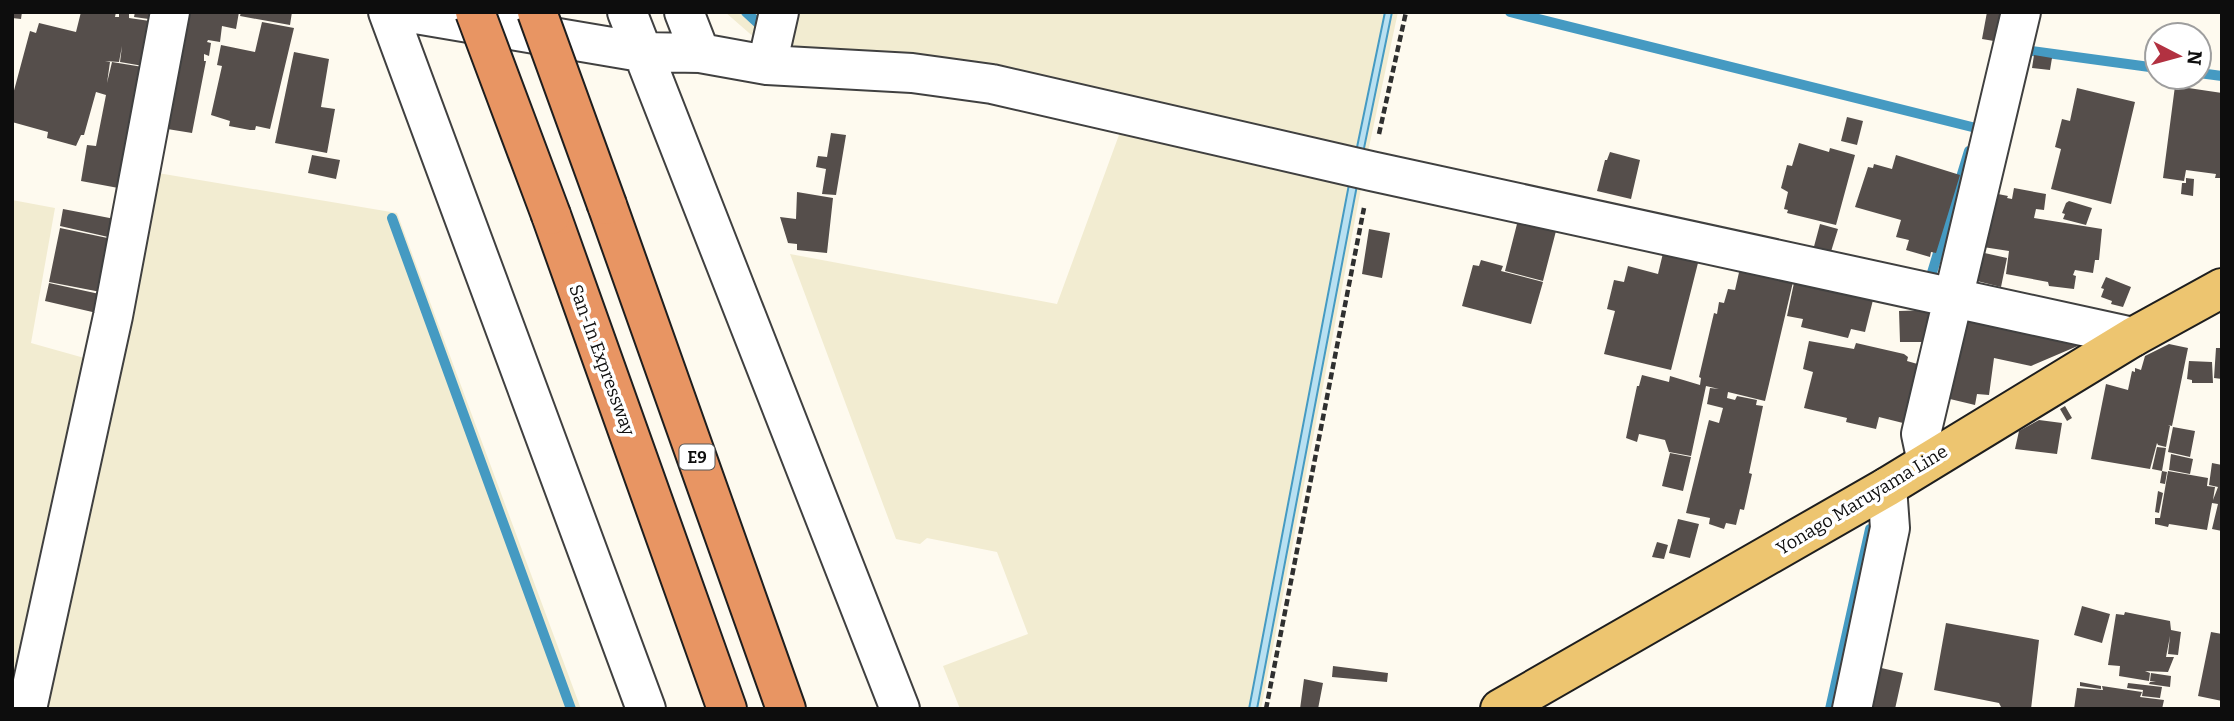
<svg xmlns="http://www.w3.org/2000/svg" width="2234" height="721" viewBox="0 0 2234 721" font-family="Bitter,serif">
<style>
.farmland{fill:#f2ecd1}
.water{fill:#b8e0f1;stroke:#459ac2;stroke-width:2}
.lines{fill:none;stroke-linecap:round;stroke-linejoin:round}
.stream{stroke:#459ac2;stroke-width:10}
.building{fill:#554e4b}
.minor-casing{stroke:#404040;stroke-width:42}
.major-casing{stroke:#1e1e1e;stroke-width:42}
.highway-casing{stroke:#1e1e1e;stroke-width:42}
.path{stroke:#2f2f2f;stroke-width:4.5;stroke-dasharray:7 3.5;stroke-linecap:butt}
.minor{stroke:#fff;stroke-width:38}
.major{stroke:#edc570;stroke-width:38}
.highway{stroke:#e89563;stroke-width:38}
.highway-bridge-casing{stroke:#1e1e1e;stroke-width:42;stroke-linecap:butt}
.highway-bridge{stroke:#e89563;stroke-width:38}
.labels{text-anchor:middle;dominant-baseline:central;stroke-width:7;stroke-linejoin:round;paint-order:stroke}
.shield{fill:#fff;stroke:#565656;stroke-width:2}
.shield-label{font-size:16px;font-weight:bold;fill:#0d0d0d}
.street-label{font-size:18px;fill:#0d0d0d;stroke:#fff}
</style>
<rect width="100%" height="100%" fill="#fefaef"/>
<!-- farmland -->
<path class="farmland" d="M 725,12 L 774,12 L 756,39 Z
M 787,12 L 1398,12 L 1366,161 L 790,49 Z
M 1123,124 L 1363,178 L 1261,709 L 960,709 L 943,666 L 1028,634 L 997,552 L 927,538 L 920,544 L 896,539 L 790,254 L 1057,304 Z
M 146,171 L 397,213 L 581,709 L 35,709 Z
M 12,200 L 55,208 L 31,343 L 95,361 L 12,709 Z"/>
<!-- water -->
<path class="water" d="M 1385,12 L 1392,12 L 1362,158 L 1355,157 Z
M 1350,179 L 1358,180 L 1257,709 L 1249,709 Z"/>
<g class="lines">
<!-- stream -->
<path class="stream" d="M 746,12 L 760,25 L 762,15
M 1510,12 L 1976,128
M 2025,50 L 2157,68
M 2199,73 L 2222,76
M 392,218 L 571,709
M 1931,276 L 1969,151
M 1830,709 L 1870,529"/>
</g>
<!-- building -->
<path class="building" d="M 12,12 L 22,12 L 21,19 L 12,18 Z
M 81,12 L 116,12 L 115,17 L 119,17 L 119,13 L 129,14 L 129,18 L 157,22 L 149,67 L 120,62 L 122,46 L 119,62 L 105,61 L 110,62 L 107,83 L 112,62 L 149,68 L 129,190 L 81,181 L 87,145 L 96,146 L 106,95 L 96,92 L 84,135 L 81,135 L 76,146 L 47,138 L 48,132 L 12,122 L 12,98 L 30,31 L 36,33 L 39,23 L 76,32 Z
M 135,12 L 157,12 L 156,20 L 134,17 Z
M 177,12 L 239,12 L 236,29 L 222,26 L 220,42 L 208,40 L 207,42 L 211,43 L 209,56 L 204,54 L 204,61 L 206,61 L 192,133 L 155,127 Z
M 241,12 L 292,12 L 290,25 L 240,16 Z
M 1987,12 L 2001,12 L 1994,41 L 1982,39 Z
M 262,22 L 294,28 L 270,129 L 256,126 L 255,130 L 250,130 L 229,126 L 230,121 L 211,115 L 222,66 L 217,65 L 221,45 L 255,52 Z
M 294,52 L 329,59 L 321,107 L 335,109 L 327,153 L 275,143 Z
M 2034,55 L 2052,58 L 2050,70 L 2032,68 Z
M 2175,86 L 2222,93 L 2222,178 L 2215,178 L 2216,174 L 2186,170 L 2184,181 L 2163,178 Z
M 2077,88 L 2135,102 L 2111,204 L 2051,189 L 2061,149 L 2055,147 L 2062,119 L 2070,121 Z
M 1847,117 L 1863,121 L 1857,145 L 1841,141 Z
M 831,133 L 846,135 L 836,195 L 822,194 L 826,169 L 816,167 L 818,156 L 827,157 Z
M 1799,143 L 1829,152 L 1830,148 L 1855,155 L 1836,225 L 1787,213 L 1788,210 L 1784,209 L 1788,192 L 1781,188 L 1787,165 L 1792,166 Z
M 1610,152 L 1640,160 L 1631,199 L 1597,191 L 1605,160 L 1607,160 Z
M 312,155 L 340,160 L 336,179 L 308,173 Z
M 1896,155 L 1960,175 L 1936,253 L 1931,252 L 1930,257 L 1906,250 L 1909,240 L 1896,237 L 1901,220 L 1855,207 L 1868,167 L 1873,168 L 1874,164 L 1892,169 Z
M 2186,178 L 2194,179 L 2193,196 L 2181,194 L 2182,183 L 2186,183 Z
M 2014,188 L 2046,194 L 2044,210 L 2036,209 L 2034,218 L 2102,229 L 2099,260 L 2095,260 L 2093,273 L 2075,270 L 2073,275 L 2076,276 L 2074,289 L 2049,286 L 2048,282 L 2006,274 L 2009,251 L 1983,247 L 1993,193 L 2008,196 L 2007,198 L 2012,199 Z
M 797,192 L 833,198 L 827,253 L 797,250 L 797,244 L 788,243 L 780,217 L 796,219 Z
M 2069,201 L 2092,208 L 2086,225 L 2063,219 L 2065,214 L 2062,213 L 2066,203 Z
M 63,209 L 120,220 L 117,239 L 60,226 Z
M 1518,220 L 1556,231 L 1543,281 L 1505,271 Z
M 1820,224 L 1838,229 L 1829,258 L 1812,254 Z
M 60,228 L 117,240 L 106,293 L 49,282 Z
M 1369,229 L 1390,233 L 1382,278 L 1362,274 Z
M 1664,249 L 1699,259 L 1671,370 L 1604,354 L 1615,311 L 1607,309 L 1614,280 L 1624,282 L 1628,266 L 1658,274 Z
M 1980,252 L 2007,258 L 2001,287 L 1973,280 Z
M 1481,260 L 1503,266 L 1501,271 L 1543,282 L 1531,324 L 1462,306 L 1473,265 L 1479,266 Z
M 1740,268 L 1793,282 L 1765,401 L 1728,392 L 1727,398 L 1735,400 L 1737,396 L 1757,400 L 1756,405 L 1763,406 L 1749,473 L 1752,474 L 1744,510 L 1740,509 L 1736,525 L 1726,523 L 1724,529 L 1709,524 L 1710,518 L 1686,513 L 1709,420 L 1719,423 L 1723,408 L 1707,404 L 1710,388 L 1719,389 L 1706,386 L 1691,456 L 1669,452 L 1665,440 L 1639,434 L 1637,442 L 1626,438 L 1637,386 L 1639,386 L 1642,375 L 1669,382 L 1670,376 L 1700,385 L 1701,378 L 1699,377 L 1714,313 L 1717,314 L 1719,302 L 1724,303 L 1728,289 L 1735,290 Z
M 2106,277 L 2131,287 L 2123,307 L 2111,304 L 2112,301 L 2101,297 L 2104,289 L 2101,288 Z
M 1795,278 L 1874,296 L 1865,332 L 1851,329 L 1848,338 L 1801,327 L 1803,319 L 1787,316 Z
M 49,283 L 104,295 L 101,314 L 45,301 Z
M 1930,310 L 1930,342 L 1900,342 L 1899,311 Z
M 1965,317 L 2080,345 L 2031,366 L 1994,358 L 1989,395 L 1977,394 L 1975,405 L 1950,399 Z
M 1809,341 L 1854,349 L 1856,343 L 1904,354 L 1908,357 L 1907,361 L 1921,365 L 1907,424 L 1879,417 L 1876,429 L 1846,422 L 1847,418 L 1804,408 L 1813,372 L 1803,369 Z
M 2169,344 L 2188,348 L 2172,426 L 2168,425 L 2170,426 L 2166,447 L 2158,445 L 2157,443 L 2150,469 L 2091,459 L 2106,384 L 2128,390 L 2132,371 L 2135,372 L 2135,368 L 2141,370 L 2145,356 Z
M 2216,348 L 2222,348 L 2222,379 L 2214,378 Z
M 2189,361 L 2212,362 L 2213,383 L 2192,383 L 2192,380 L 2187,379 Z
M 2065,406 L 2072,418 L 2067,421 L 2060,409 Z
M 2039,420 L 2062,423 L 2057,454 L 2015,449 L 2019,431 Z
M 2173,427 L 2195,431 L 2190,457 L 2168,452 Z
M 2157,447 L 2166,448 L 2162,471 L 2152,469 Z
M 1670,453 L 1691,457 L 1683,491 L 1662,486 Z
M 2171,454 L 2193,459 L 2190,474 L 2169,470 Z
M 2212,463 L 2222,465 L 2222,531 L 2212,529 L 2218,504 L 2212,503 L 2207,530 L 2169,524 L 2168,527 L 2155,524 L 2155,518 L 2160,518 L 2168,471 L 2208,478 L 2207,486 L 2215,487 L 2213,500 L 2218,487 L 2209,485 Z
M 2162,471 L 2167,472 L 2165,484 L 2160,483 Z
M 2158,491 L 2163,493 L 2159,513 L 2155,512 Z
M 1678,519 L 1699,524 L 1690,558 L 1669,553 Z
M 1657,542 L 1668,545 L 1664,559 L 1652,557 Z
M 2082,606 L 2110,614 L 2102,643 L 2074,635 Z
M 2125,612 L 2170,621 L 2171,630 L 2181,632 L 2178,655 L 2168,654 L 2170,636 L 2166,657 L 2174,657 L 2168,672 L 2145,671 L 2150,673 L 2149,681 L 2119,676 L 2120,666 L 2108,665 L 2116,614 L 2124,615 Z
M 1946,623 L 2039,640 L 2031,709 L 2001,707 L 1999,703 L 1934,690 Z
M 2211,632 L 2222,634 L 2222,701 L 2198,696 Z
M 1333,666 L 1388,673 L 1387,682 L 1332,677 Z
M 1877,667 L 1903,673 L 1895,709 L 1868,709 Z
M 2151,673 L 2171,676 L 2170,687 L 2149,684 L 2150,682 L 2156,682 L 2150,681 Z
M 1304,679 L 1323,683 L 1318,709 L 1300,709 Z
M 2080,682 L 2101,686 L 2101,689 L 2080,686 Z
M 2128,683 L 2162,687 L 2160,698 L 2142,696 L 2143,690 L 2127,688 Z
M 2102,686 L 2142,692 L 2140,697 L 2164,700 L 2162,709 L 2074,709 L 2077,688 L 2103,690 Z"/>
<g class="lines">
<!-- minor casing -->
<g class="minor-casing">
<path id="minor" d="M 388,12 L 646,709
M 404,12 L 641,52 L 700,53 L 767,65 L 912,73 L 992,84 L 1371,171 L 2133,337
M 627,12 L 900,709
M 684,12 L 700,53
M 767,65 L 779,12
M 1927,462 L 1921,434 L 2021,12
M 27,709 L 113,316 L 170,12
M 1852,709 L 1890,528 L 1887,487"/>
</g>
<!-- major casing -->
<g class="major-casing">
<path id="major" d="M 1500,709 L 1887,487 L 2133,337 L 2222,288"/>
</g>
<!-- highway casing -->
<g class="highway-casing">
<path id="highway" d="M 607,205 L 786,709
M 551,215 L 727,709"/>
</g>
<!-- path -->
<path class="path" d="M 1379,134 L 1406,12
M 1266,709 L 1364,208"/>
<!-- minor -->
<use href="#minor" class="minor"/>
<!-- major -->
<use href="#major" class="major"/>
<!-- highway -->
<use href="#highway" class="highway"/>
<!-- highway-bridge casing -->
<g class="highway-bridge-casing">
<path id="highway-bridge" d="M 475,12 L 551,215
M 537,12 L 607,205"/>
</g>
<!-- highway-bridge -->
<use href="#highway-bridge" class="highway-bridge"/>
</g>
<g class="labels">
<!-- shield labels -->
<rect class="shield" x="679.5" y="444.5" width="35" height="25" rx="5"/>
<g class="shield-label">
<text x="697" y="457">E9</text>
</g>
<!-- street labels -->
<g class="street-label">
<text transform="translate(602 360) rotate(70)">San-In Expressway</text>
<text transform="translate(1862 500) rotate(-31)">Yonago Maruyama Line</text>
</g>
</g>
<!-- border -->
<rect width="2234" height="721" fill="none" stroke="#0d0d0d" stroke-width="28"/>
<!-- north arrow -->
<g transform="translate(2178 56) rotate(96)"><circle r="33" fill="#ffffff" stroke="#9e9e9e" stroke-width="2"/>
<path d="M0-5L12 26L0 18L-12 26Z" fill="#b23141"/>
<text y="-10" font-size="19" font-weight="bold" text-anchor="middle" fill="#0d0d0d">N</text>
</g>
</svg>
